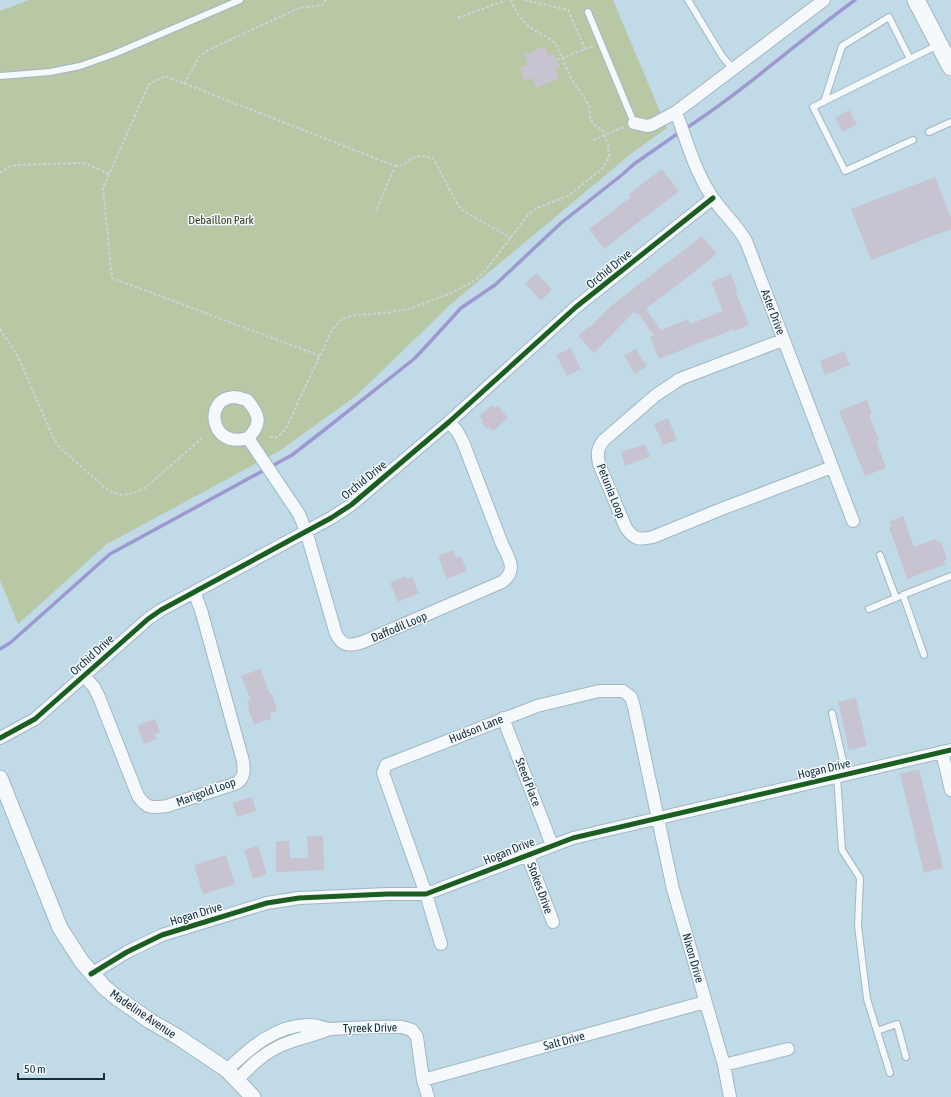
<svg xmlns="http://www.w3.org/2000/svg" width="951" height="1097" viewBox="0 0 951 1097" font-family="'Asap Condensed',sans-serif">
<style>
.green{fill:#b8c7a4}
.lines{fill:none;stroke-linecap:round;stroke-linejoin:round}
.stream{stroke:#9d99d0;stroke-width:3.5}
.building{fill:#c8c3d0}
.service-casing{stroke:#a1b7c3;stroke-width:8}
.minor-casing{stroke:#a1b7c3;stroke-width:14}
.tertiary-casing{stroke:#a1b7c3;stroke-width:17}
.secondary-casing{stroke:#a1b7c3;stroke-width:19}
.path{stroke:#ccd4d9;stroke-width:2;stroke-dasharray:3 2;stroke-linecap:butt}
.service{stroke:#f6f9fc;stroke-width:6}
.minor{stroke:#f6f9fc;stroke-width:12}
.tertiary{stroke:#f6f9fc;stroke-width:15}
.secondary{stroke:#f6f9fc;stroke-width:17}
.cycleway-casing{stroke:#f3f9fc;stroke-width:8}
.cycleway{stroke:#1b5e20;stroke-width:5}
.labels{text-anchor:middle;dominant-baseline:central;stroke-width:3;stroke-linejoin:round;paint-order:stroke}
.park-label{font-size:12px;fill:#3c3f1b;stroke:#f3f9fc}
.street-label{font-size:12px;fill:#172e3a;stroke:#f3f9fc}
</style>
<rect width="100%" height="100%" fill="#c1dae8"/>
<!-- green -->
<path class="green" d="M 29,0 L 613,0 L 667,128 L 632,153 L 451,304 L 357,395 L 281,450 L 107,544 L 18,624 L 0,580 L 0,11 Z"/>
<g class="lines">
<!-- stream -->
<path class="stream" d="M 685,129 C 745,90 797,42 855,0
M 0,649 L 10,643 L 110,554 L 292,455 L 323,431 L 414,359 L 430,342 L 461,308 L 495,285 L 561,223 L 623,174 L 634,164 L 680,132"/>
</g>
<!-- building -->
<path class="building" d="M 545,46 L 549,56 L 554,54 L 560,67 L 555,68 L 559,78 L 536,88 L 532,78 L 525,81 L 520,68 L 528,65 L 524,55 Z
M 849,110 L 857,124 L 843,132 L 835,118 Z
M 662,169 L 679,191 L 604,249 L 589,229 L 631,197 L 629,194 Z
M 935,177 L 951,218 L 951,229 L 871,260 L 851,209 Z
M 702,236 L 717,254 L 646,309 L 661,330 L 688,319 L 690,324 L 723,311 L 711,282 L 731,274 L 737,289 L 735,290 L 749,325 L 735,331 L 734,329 L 659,359 L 650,337 L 654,336 L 638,313 L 636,315 L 634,312 L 594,353 L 578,336 L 589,326 L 590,327 L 611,306 Z
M 537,273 L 552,290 L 541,301 L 525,283 Z
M 570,348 L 581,369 L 567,376 L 556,355 Z
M 636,349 L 647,366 L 635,374 L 624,356 Z
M 844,351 L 850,365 L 825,375 L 820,361 Z
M 867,400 L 872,414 L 869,415 L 879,440 L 876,441 L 886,468 L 865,476 L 839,411 Z
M 492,405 L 494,408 L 498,406 L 508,418 L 493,431 L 489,427 L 487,429 L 481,422 L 483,420 L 479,416 Z
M 668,418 L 677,440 L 663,445 L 654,424 Z
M 645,444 L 650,457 L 625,466 L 621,452 Z
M 903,516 L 914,547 L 936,539 L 938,543 L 941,542 L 947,559 L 944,560 L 946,564 L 907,579 L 889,527 L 891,526 L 889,522 Z
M 453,550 L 456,558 L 461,556 L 467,571 L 447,579 L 438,556 Z
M 405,576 L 407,579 L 412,577 L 419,593 L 398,602 L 390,583 Z
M 260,669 L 270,694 L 272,694 L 277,711 L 270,713 L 271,719 L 254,724 L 248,708 L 249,707 L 247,701 L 251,700 L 241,676 Z
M 856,698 L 867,746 L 849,750 L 838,702 Z
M 155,719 L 160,732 L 155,734 L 157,739 L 144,744 L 137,726 Z
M 919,769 L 943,868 L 924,873 L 900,774 Z
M 252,797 L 256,811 L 237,817 L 233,803 Z
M 307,836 L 323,836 L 324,870 L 276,872 L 276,841 L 289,841 L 290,858 L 308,858 Z
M 258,846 L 267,874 L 253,879 L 244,850 Z
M 226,855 L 235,884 L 203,894 L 194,865 Z"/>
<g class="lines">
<!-- service casing -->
<g class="service-casing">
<path id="service" d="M 688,0 L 722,56 L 733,69
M 588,12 L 634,123
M 0,76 L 50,72 L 80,66 L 114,54 L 240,0
M 824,102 L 842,46 L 889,17 L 910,59
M 929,132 L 951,122
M 913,140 L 845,171 L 813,107 L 938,45
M 880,555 L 896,598
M 869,609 L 898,597
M 924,655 L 903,595 L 951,576
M 832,713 L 846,774
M 837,776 L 842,850 L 860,878 L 858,926 L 867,999 L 890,1073
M 877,1031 L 897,1024 L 906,1057"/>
</g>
<!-- minor casing -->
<g class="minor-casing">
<path id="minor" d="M 676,112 C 686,139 694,168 709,192 C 719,210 736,223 746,241 L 853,521
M 634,123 L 647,126 L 652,125 L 676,112 L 824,0
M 783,340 L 680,379 L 656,395 L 604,440 C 597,448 597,454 599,464 L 626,528 C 635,540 639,540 653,537 L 724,508 L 832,467
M 248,438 C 210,450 203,398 234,397 C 238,397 243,399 247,400 C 259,414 263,423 248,438 L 299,514 L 306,531 L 336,634 C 343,647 350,646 363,642 L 502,582 C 518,570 509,559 502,544 L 463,442 L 457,431 L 449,422
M 84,676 L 94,687 L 99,697 L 138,796 C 147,809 152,808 167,806 L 237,783 C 245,777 244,770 243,761 L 201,610 L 194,592
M 503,718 L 552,845
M 0,738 L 35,719 L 148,619 L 161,610 L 331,518 L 351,505 L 449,422 L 576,307 L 713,198
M 942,752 L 951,790
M 527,854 L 553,922
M 441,944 L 426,894 L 383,773 L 386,765 L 537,706 L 599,691 L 623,691 L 631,697 L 634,707 L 673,889 L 724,1065 L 730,1097
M 91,974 L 127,952 L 162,935 L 267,903 L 299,898 L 387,894 L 426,894 L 573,838 L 951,750
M 724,1065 L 788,1049
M 227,1070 C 250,1048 276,1024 311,1025 C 318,1025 324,1029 331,1029 C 355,1028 379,1026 402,1027 L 412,1030 L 417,1037 L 423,1080 L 428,1097
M 237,1080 C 249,1068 260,1056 276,1048 C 292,1039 311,1037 329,1029
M 423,1080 L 705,1002"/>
</g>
<!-- tertiary casing -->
<g class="tertiary-casing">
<path id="tertiary" d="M 0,778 L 60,928 L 82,962 L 104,987 L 116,997 L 150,1021 L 178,1037 L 227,1070 L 253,1097"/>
</g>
<!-- secondary casing -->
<g class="secondary-casing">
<path id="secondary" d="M 916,0 L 951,67"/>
</g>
<!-- path -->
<path class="path" d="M 524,0 L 568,10 L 585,49
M 458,18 L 506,0
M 557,60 L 593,46
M 184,84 L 199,57 L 208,50 L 299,8 L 322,5 L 326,0
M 593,140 L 624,127
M 395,166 C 402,166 406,164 411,158 L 424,156 L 433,158 L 458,205 L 465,212 L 511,238
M 0,173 L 11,166 L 17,165 L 80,163 L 87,164 L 109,174
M 0,329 L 15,352 L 20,361 L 54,439 L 60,448 L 109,491 L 122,495 L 133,493 L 145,488 L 202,438
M 320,356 L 112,278 L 103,188 L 149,84 L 165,76 L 395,166 L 376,212
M 270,437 L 278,437 L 286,428 L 332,330 L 343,318 L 356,315 L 385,313 L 409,309 L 454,292 L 477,279 L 485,271 L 528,215 L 537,208 L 568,196 L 604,167 L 609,156 L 608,145 L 602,130 L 596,126 L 590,119 L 589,105 L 571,78 L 556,44 C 551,39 544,35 537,32 C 523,23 517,15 511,0"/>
<!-- service -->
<use href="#service" class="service"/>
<!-- minor -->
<use href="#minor" class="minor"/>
<!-- tertiary -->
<use href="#tertiary" class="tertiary"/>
<!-- secondary -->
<use href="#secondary" class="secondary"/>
<!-- cycleway casing -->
<g class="cycleway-casing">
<path id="cycleway" d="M 0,738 L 35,719 L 148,619 L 161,610 L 331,518 L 351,505 L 449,422 L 576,307 L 713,198
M 91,974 L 127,952 L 162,935 L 267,903 L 299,898 L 387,894 L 426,894 L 573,838 L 951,750"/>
</g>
<!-- cycleway -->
<use href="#cycleway" class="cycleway"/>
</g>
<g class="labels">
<!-- park labels -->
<g class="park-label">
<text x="221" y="220">Debaillon Park</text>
</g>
<!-- street labels -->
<g class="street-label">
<text transform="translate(609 269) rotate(-39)">Orchid Drive</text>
<text transform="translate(773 312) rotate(69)">Aster Drive</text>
<text transform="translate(364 480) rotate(-39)">Orchid Drive</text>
<text transform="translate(611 491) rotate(68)">Petunia Loop</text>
<text transform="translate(399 627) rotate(-23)">Daffodil Loop</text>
<text transform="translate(92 655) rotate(-42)">Orchid Drive</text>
<text transform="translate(476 729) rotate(-22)">Hudson Lane</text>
<text transform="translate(824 769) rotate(-13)">Hogan Drive</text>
<text transform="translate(528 782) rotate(69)">Steed Place</text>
<text transform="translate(206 792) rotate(-20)">Marigold Loop</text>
<text transform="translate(509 851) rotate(-22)">Hogan Drive</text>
<text transform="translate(540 888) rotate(70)">Stokes Drive</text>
<text transform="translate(196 914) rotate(-17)">Hogan Drive</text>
<text transform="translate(693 958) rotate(74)">Nixon Drive</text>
<text transform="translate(143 1014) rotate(34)">Madeline Avenue</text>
<text transform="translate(370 1028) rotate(-1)">Tyreek Drive</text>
<text transform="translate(564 1041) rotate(-15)">Salt Drive</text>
</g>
</g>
<!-- scale -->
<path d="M18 1073v6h86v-6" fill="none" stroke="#172e3a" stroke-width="2"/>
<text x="24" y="1073" font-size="12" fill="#172e3a" stroke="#f3f9fc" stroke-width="3" paint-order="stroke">50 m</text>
</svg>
